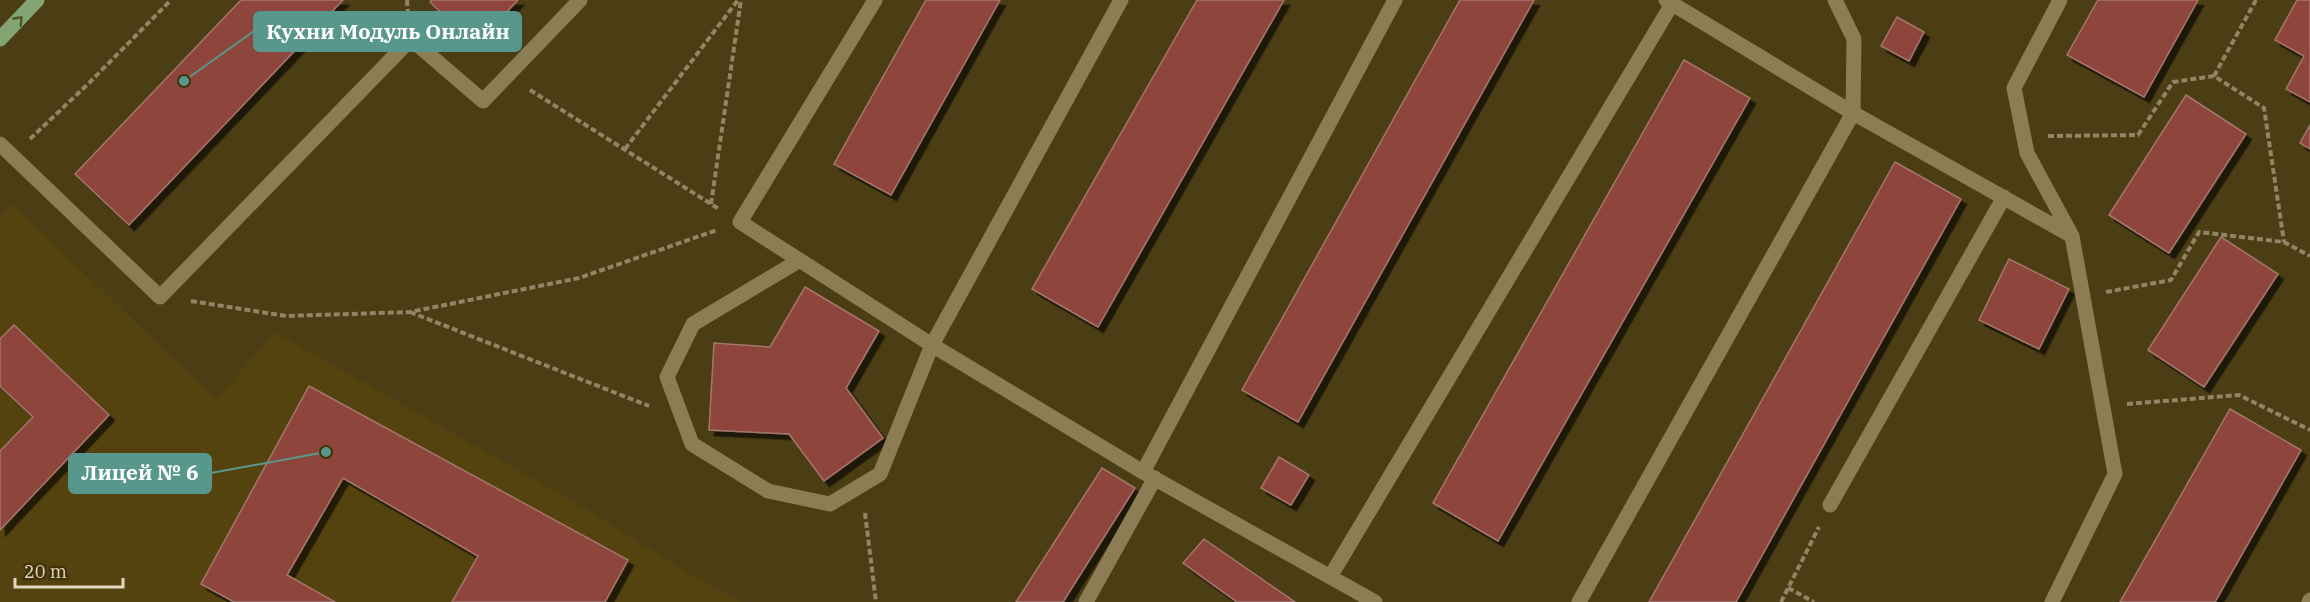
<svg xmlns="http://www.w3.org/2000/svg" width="2310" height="602" viewBox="0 0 2310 602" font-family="'IBM Plex Serif',serif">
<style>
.built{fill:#54430f}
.building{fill:#8e443a;stroke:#a5766e;stroke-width:1.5;filter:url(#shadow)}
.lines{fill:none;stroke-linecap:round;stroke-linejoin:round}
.path{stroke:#918566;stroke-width:4;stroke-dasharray:6 3;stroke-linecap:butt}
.minor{stroke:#8d7d54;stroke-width:15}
.major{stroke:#82a573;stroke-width:15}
.oneway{stroke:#545427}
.leader{fill:none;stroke:#58988c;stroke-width:2}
.callout-dot{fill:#58988c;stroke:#413207;stroke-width:2}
.callout{fill:#58988c;stroke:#58988c;stroke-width:2}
.callout-label{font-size:21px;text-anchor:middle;font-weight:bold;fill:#fff}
</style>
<defs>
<filter id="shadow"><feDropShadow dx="5.5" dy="5.5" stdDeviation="0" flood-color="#0009"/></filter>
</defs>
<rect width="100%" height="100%" fill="#4b3d14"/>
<!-- built -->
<path class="built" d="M 12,204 L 216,399 L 275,332 L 580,505 L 687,572 L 742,602 L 0,602 L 0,216 Z"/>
<!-- building -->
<path class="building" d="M 241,0 L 343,0 L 129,225 L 75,174 Z
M 432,0 L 518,0 L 475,45 L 430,2 Z
M 926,0 L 1000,0 L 891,195 L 834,164 Z
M 1197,0 L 1284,0 L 1098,327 L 1032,289 Z
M 1460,0 L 1534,0 L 1298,422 L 1242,390 Z
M 2098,0 L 2198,0 L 2144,97 L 2067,55 Z
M 2297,0 L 2310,0 L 2310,102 L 2286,89 L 2304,56 L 2275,40 Z
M 1897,17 L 1924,32 L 1909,61 L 1881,46 Z
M 1684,60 L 1750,98 L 1498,541 L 1433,503 Z
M 2186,95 L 2246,134 L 2169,253 L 2109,215 Z
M 2310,125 L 2310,149 L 2300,143 Z
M 1895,162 L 1961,199 L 1736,602 L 1649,602 Z
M 2221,237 L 2278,274 L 2204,387 L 2148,350 Z
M 2009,259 L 2069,289 L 2039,349 L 1979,320 Z
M 805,287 L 879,331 L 846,388 L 883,438 L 824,481 L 789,434 L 709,430 L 714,343 L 770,347 Z
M 14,325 L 109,415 L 0,530 L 0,451 L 33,417 L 0,386 L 0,339 Z
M 309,386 L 628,560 L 605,602 L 452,602 L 478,556 L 343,478 L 287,575 L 335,602 L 234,602 L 201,584 Z
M 2230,409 L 2301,450 L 2215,602 L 2120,602 Z
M 1279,457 L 1309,475 L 1291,505 L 1261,488 Z
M 1102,468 L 1135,488 L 1063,602 L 1016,602 Z
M 1204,539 L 1295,602 L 1237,602 L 1183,563 Z"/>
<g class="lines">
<!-- path -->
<path class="path" d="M 407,0 L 408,14
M 2214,76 L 2256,0
M 530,90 L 719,209
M 2048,136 L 2138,135 L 2173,82 L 2214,76 L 2264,108 L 2284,242
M 30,139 L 89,83 L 171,0
M 625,149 L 738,0
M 711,204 L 741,0
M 2106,292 L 2171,280 L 2199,232 L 2284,242 L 2310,256
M 191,301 L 286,316 L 410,312 L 579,278 L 717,230
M 410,312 L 649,406
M 2127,404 L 2239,395 L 2310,430
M 865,513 L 876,602
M 1788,588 L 1814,602
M 1781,602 L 1819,527"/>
<!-- minor -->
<path class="minor" d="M 875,0 L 740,222 L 932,345 L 1143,472 L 1375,602
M 1835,0 L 1854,39 L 1853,113 L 2072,236 L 2115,474 L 2052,602
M 2060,0 L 2014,88 L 2027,153 L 2072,236
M 0,144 L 160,297 L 411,39 L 483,101 L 580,0
M 800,260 L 693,324 L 667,377 L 692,444 L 768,491 L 830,504 L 880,474 L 932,345 L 1121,0
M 1143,472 L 1395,0
M 1830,505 L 2004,197
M 1330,577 L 1672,4
M 1086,602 L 1155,478
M 1579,602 L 1853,113 L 1666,0
M 2309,602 L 2310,600"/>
<!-- major -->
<path class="major" d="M 0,39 L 37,0"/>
</g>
<!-- one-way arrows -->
<defs><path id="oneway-chevron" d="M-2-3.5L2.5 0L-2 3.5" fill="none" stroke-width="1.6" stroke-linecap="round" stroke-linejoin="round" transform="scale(1.5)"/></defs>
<use class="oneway" href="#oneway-chevron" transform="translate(19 20) rotate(-46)"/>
<!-- callouts -->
<path class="leader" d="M184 81L254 31M326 452L211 473"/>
<g class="callout-dot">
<circle cx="184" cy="81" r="6"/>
<circle cx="326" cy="452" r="6"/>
</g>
<g class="callout">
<rect x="254" y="12" width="267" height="39" rx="6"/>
<rect x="69" y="454" width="142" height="39" rx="6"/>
</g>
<g class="callout-label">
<text x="388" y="39">Кухни Модуль Онлайн</text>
<text x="140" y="480">Лицей № 6</text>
</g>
<!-- scale -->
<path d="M15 578v9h108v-9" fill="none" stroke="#e1d8c3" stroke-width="3"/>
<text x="24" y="578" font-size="18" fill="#e1d8c3" stroke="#413207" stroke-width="4.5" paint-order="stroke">20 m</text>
</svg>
